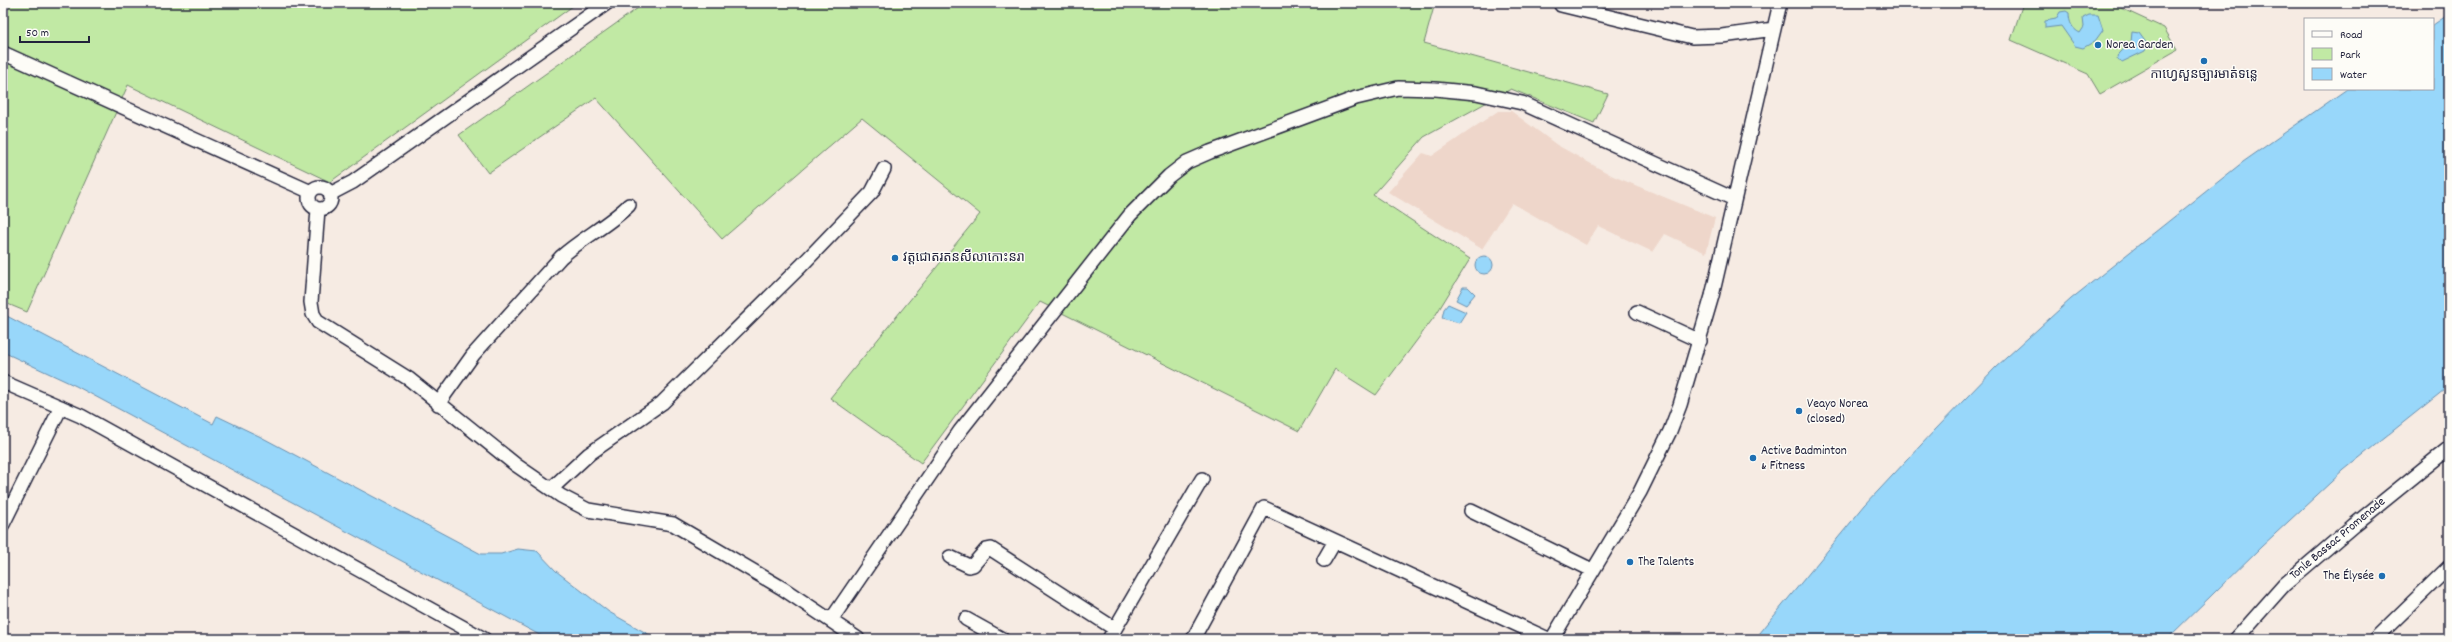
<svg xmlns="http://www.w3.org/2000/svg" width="2452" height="642" viewBox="0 0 2452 642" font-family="Dekko,'Noto Sans Khmer',sans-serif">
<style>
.built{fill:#eed6ca}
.green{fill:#c1e9a4;stroke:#728670}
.water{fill:#98d7fa;stroke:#698fae}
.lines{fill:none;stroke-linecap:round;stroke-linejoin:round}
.minor-casing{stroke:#22223b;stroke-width:16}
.minor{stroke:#fdfcf7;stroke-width:13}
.poi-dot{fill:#1f6fb2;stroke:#fdfcf7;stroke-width:1.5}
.labels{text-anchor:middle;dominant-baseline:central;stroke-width:3;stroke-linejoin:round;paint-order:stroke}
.poi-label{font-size:13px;fill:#22223b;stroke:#fdfcf7;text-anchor:start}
.street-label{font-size:13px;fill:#22223b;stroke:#fdfcf7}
</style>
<rect width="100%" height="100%" fill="#f6ebe3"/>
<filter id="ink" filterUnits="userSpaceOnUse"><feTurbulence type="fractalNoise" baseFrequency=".025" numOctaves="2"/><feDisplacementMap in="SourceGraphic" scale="8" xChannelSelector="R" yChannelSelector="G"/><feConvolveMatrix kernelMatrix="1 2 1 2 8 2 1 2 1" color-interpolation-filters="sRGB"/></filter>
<g filter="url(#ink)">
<!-- built -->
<path class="built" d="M 1498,111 L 1511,111 L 1557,145 L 1613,176 L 1715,218 L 1706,253 L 1665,234 L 1653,252 L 1598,226 L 1586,245 L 1512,203 L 1482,249 L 1388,192 L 1423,153 L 1432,156 Z"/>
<!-- green -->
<path class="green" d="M 3,3 L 577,3 L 330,182 L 128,85 L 27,312 L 3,302 Z
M 645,3 L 1435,3 L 1424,43 L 1608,94 L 1594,123 L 1511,89 L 1424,137 L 1373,195 L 1470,259 L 1435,316 L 1376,395 L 1335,369 L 1299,431 L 1040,302 L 921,463 L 830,398 L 980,214 L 862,118 L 722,239 L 596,98 L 488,173 L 459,135 Z
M 2023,3 L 2110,3 L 2164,28 L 2177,50 L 2100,94 L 2088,74 L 2011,40 Z"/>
<!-- water -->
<path class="water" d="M 2066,11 L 2069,13 C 2069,22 2072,29 2080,33 L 2084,27 L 2083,18 L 2089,15 L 2098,15 L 2103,30 L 2095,41 L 2083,48 L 2075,46 L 2061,26 L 2045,28 L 2045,21 L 2056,19 L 2060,12 Z
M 2449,14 L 2449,386 L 2344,470 L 2261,547 L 2167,639 L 1755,639 L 1865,505 L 1935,430 L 1996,367 L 2071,299 L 2243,162 L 2347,89 L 2433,89 L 2433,25 Z
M 2132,32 L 2139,33 L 2147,44 L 2145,51 L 2122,62 L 2117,60 L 2119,54 L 2131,42 Z
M1475 265a9 9 0 1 1 18 0a9 9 0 1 1-18 0Z
M 1463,287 L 1468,287 L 1475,294 L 1466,305 L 1456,300 Z
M 1448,304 L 1466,312 L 1459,323 L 1442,318 L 1444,309 Z
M 3,314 L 213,424 L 217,416 L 261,437 L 481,554 L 501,554 L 518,549 L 537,551 L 556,571 L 609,612 L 657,639 L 547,639 L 76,386 L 3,352 Z"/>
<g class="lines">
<!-- minor casing -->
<g class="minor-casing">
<path id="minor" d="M 1561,5 L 1692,37 L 1722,36 L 1774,29
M 3,53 L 311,192
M309 198a11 11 0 1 1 22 0a11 11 0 1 1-22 0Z
M 330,194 L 353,182 L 607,3
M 318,209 L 311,302 L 313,314 L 318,322 L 409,379 L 516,465 L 561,496 L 588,510 L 673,524 L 782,588 L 858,639
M 1637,312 L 1700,341
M 3,382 L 81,416 L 484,639
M 438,404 L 473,355 L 561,257 C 582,238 609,225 629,205
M 551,489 L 589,454 L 662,403 L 801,266 L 872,192 L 884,169
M 1471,511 L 1592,570
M 3,524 L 61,407
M 950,557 L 969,566 L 973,565 L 986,550 L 991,549 L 1115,629
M 1324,560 L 1335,541
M 966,619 L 1002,639
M 831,620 L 960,431 L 1130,215 L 1169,176 L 1187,162 L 1210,152 L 1356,98 L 1398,88 L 1435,89 L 1476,93 L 1522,103 L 1734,199
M 1109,639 L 1202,479
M 1193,639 L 1264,508 L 1548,639
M 1552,639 L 1640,492 L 1670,431 L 1680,405 L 1712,296 L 1780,3
M 2236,639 L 2284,585 L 2354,525 L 2449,448
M 2375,639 L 2449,567"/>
</g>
<!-- minor -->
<use href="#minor" class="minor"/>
</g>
</g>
<!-- markers -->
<g class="poi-dot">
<circle cx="2098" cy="45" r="4"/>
<circle cx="2204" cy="61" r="4"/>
<circle cx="895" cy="258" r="4"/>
<circle cx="1799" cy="411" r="4"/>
<circle cx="1753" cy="458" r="4"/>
<circle cx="1630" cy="562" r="4"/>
<circle cx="2382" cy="576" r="4"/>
</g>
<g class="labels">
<!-- poi labels -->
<g class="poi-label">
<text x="2106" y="45">Norea Garden</text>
<text x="2204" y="75" text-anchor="middle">កាហ្វេសួនច្បារមាត់ទន្លេ</text>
<text x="903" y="258">វត្តជោតរតនសីលាកោះនរា</text>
<text x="1807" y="404">Veayo Norea<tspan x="1807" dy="15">(closed)</tspan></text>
<text x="1761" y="451">Active Badminton<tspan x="1761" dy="15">&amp; Fitness</tspan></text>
<text x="1638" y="562">The Talents</text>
<text x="2374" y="576" text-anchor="end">The Élysée</text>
</g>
<!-- street labels -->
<g class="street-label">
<text transform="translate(2338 539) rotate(-40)">Tonle Bassac Promenade</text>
</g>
</g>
<!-- margin -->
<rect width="2452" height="642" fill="none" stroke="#fdfcf7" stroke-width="16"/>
<rect x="8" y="8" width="2436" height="626" fill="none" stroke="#22223b" stroke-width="1.5" filter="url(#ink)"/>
<!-- legend -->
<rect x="2304" y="18" width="130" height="72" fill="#fdfcf7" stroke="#a5a5ac"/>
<rect x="2312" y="31" width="20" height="6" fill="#fdfcf7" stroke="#a5a5ac"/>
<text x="2340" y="38" font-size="12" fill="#22223b">Road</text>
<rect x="2312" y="48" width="20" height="12" fill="#c1e9a4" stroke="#a5a5ac"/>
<text x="2340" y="58" font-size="12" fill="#22223b">Park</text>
<rect x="2312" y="68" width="20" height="12" fill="#98d7fa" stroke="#a5a5ac"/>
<text x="2340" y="78" font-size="12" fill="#22223b">Water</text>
<!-- scale -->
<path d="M20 36v6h69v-6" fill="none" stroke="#22223b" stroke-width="2"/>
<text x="26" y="36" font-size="12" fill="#22223b" stroke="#fdfcf7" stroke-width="3" paint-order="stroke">50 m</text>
</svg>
